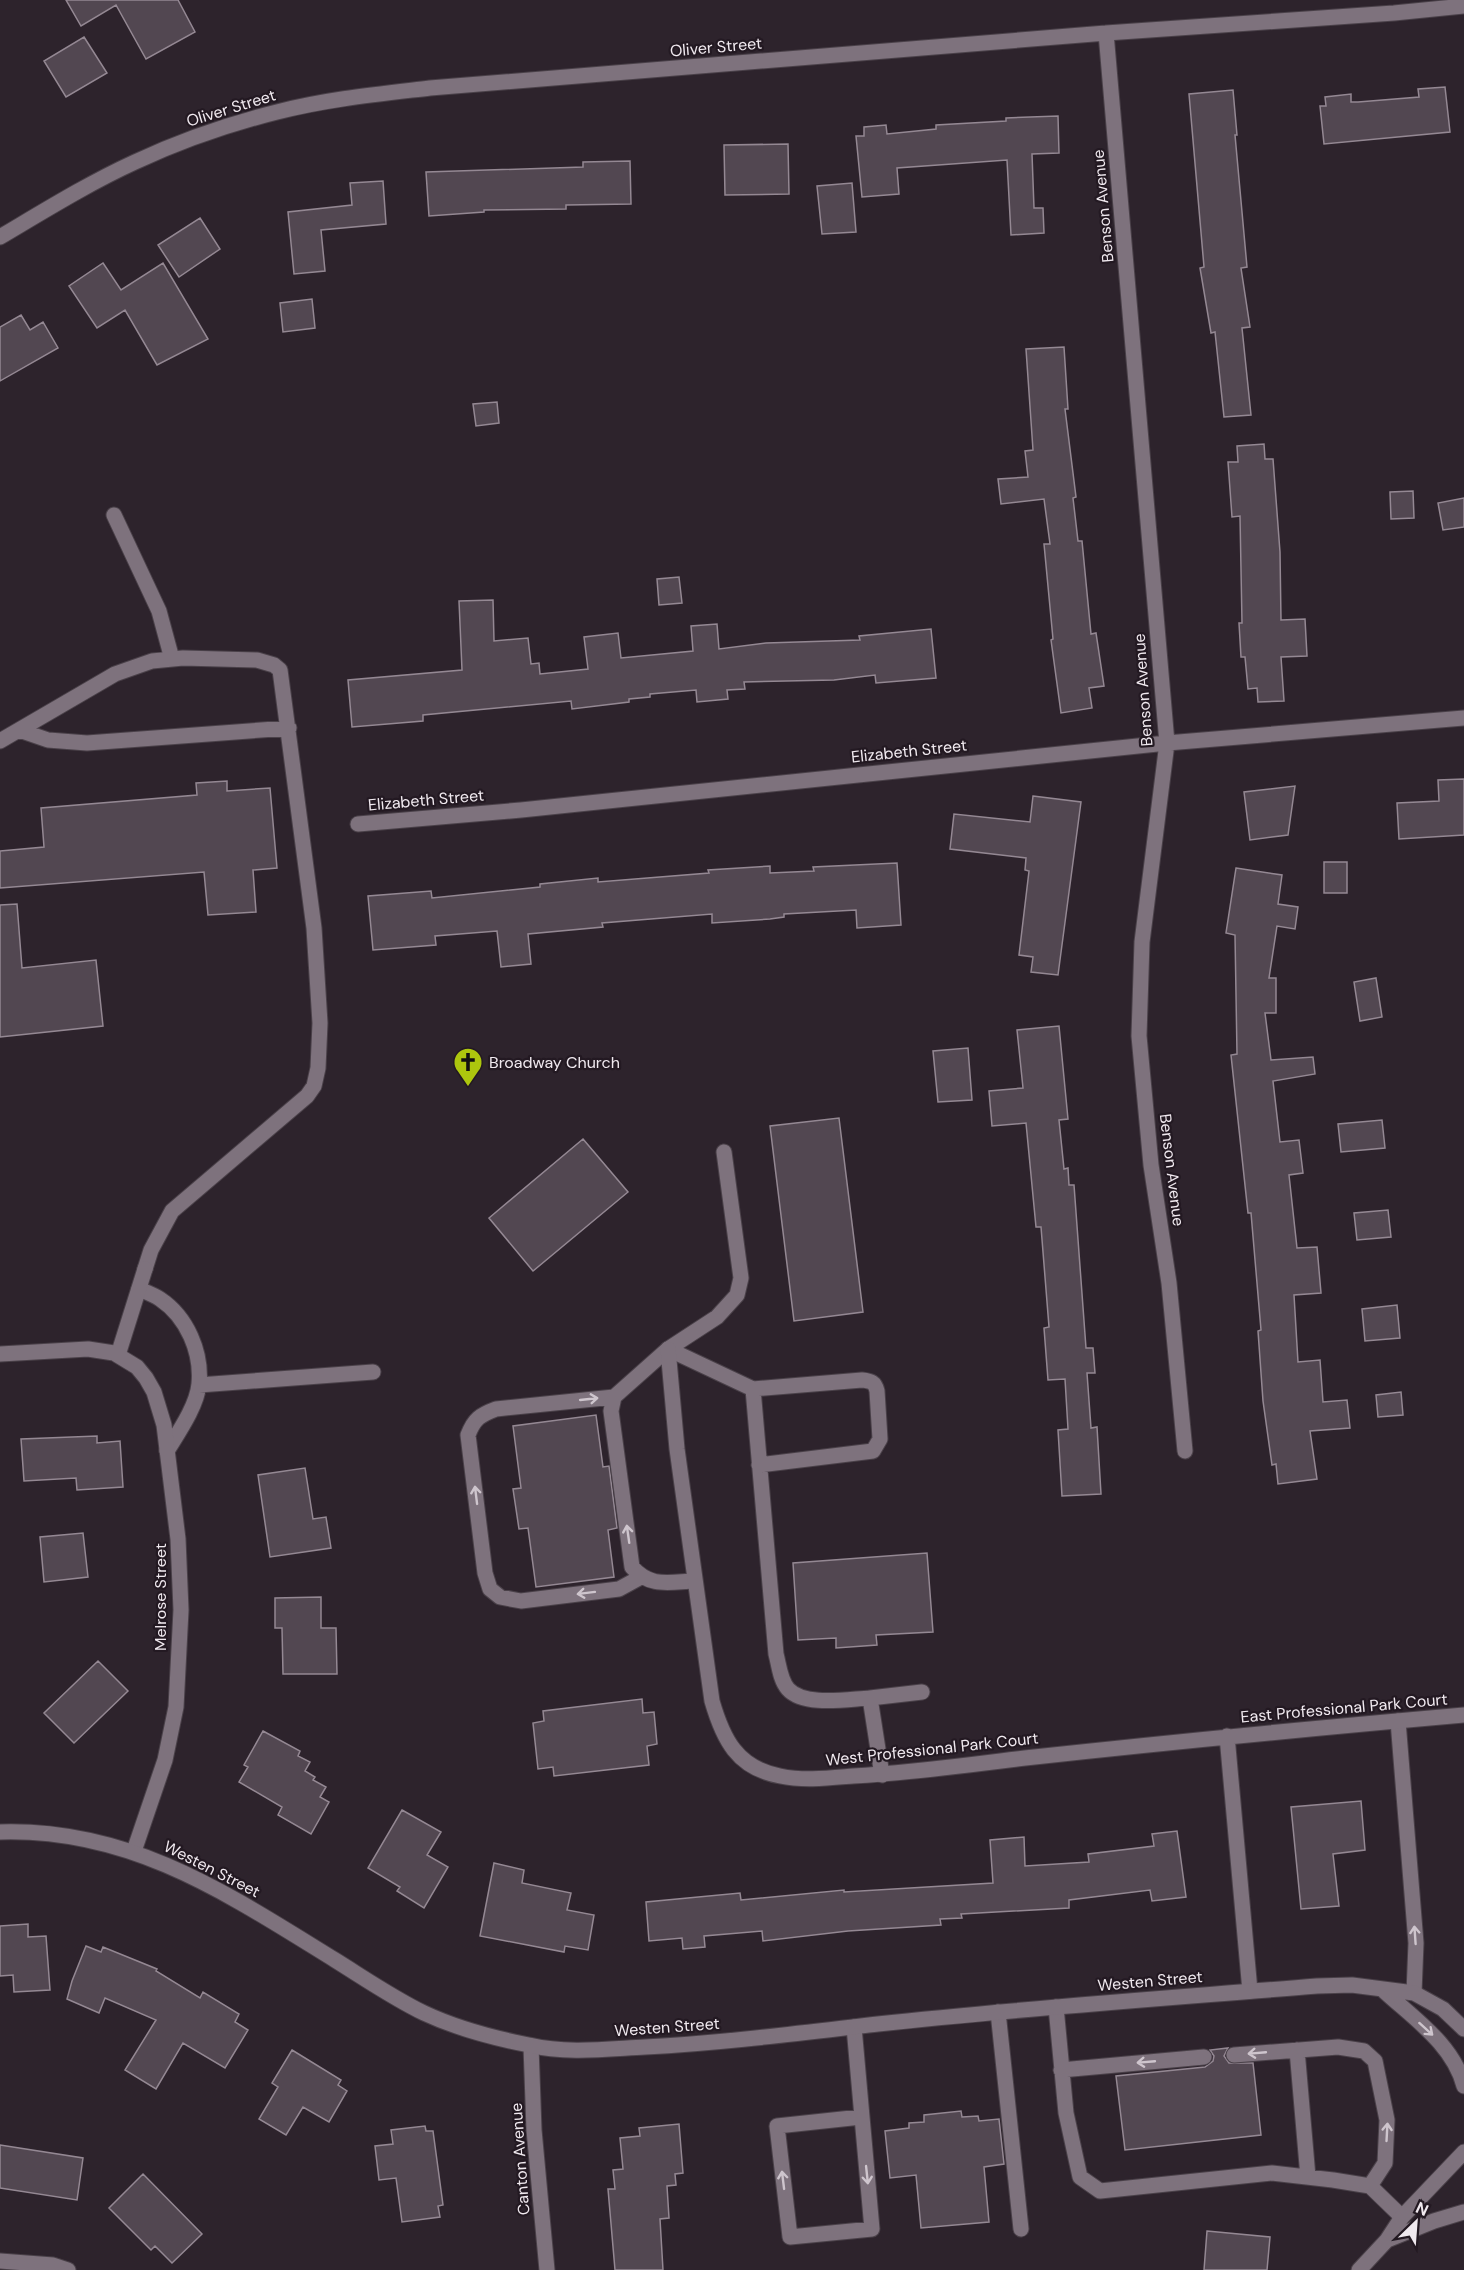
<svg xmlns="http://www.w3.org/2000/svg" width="1464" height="2270" viewBox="0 0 1464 2270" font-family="'DM Sans',sans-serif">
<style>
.building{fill:#524751;stroke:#948893;stroke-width:1.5}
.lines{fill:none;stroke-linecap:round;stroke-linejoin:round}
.lane-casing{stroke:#4a4149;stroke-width:17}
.street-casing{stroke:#4a4149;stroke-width:17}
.secondary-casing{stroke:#4a4149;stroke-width:17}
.lane{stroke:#7e727d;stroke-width:15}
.street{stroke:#7e727d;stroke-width:15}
.secondary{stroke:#7e727d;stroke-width:15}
.oneway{stroke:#cec5cd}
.labels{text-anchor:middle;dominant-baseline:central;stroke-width:4.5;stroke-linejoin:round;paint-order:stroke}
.street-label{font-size:16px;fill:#f0e9ef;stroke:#231922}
.poi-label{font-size:16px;fill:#f0e9ef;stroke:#231922;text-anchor:start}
</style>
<rect width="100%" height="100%" fill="#2d232c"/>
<!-- building -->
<path class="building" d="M 66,0 L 178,0 L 195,32 L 146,59 L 116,5 L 81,26 Z
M 84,37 L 107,73 L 66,97 L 44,61 Z
M 1445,87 L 1450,132 L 1324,144 L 1320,106 L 1326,106 L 1325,97 L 1351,94 L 1351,102 L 1358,102 L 1419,97 L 1418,89 Z
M 1233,90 L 1237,135 L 1235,135 L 1247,267 L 1241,268 L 1250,327 L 1242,328 L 1251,415 L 1224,417 L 1215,332 L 1211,333 L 1200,268 L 1204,267 L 1189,94 Z
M 1058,116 L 1059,153 L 1032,154 L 1034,208 L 1043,208 L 1044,233 L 1011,235 L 1007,160 L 897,168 L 899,194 L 862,197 L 856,136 L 864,136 L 864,127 L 886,125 L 887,134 L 936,129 L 936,125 L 1006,121 L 1006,118 Z
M 788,144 L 789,194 L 725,195 L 724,145 Z
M 630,161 L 631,204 L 566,205 L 566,209 L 484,210 L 484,212 L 429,216 L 426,172 L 583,167 L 583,162 Z
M 383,181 L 386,224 L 321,230 L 325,271 L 294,274 L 288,212 L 352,205 L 350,183 Z
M 852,183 L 856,232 L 822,234 L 817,186 Z
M 200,218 L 220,249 L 179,277 L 158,245 Z
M 103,263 L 121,290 L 163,263 L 208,339 L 157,365 L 125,310 L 97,328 L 69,286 Z
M 312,299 L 315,328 L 283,332 L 280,303 Z
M 21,315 L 30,330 L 43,322 L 58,348 L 0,381 L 0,327 Z
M 1064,347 L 1068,409 L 1065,409 L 1076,497 L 1073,498 L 1078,541 L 1082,541 L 1091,634 L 1096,633 L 1104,686 L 1089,688 L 1092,708 L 1061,713 L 1051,640 L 1053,639 L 1044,544 L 1050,544 L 1044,499 L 1001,504 L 998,479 L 1028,477 L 1025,451 L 1033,450 L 1026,349 Z
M 497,402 L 499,423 L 476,426 L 473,404 Z
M 1264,444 L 1265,459 L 1273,459 L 1280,552 L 1281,620 L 1305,619 L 1307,656 L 1281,657 L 1284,701 L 1258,702 L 1257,688 L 1248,689 L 1245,657 L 1241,657 L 1239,623 L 1242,623 L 1240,516 L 1232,517 L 1228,462 L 1238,462 L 1237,446 Z
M 1413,491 L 1414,518 L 1391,519 L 1390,492 Z
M 1464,498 L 1464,527 L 1443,530 L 1438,503 Z
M 679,577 L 682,603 L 659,605 L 657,579 Z
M 493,600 L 494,641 L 528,638 L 531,664 L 539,663 L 540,674 L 588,669 L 584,637 L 618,633 L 621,658 L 693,651 L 691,626 L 717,624 L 719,649 L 766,643 L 860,640 L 859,636 L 931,629 L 936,678 L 876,683 L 875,675 L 834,680 L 744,682 L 745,689 L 727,690 L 728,699 L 697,702 L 696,690 L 650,694 L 650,697 L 629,699 L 629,702 L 572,709 L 571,701 L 423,715 L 423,721 L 352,727 L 348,680 L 462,670 L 459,601 Z
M 1464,779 L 1464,835 L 1399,839 L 1397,803 L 1439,801 L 1438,780 Z
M 227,781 L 227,791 L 270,788 L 277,868 L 253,870 L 256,912 L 208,915 L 204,872 L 0,888 L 0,851 L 44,847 L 41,808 L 197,795 L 196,783 Z
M 1295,786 L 1288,835 L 1250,840 L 1244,792 Z
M 1033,796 L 1081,802 L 1058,975 L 1031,972 L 1033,957 L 1019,955 L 1029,871 L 1025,870 L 1026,858 L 950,849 L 954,814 L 1030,822 Z
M 1324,862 L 1347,862 L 1347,893 L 1324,893 Z
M 897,863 L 901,925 L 857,928 L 856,910 L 784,914 L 784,917 L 770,919 L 712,923 L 712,914 L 602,923 L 603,927 L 528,934 L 531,964 L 501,967 L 497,931 L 435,936 L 436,945 L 373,950 L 368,896 L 431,891 L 432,898 L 540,887 L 540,884 L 598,878 L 598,882 L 709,873 L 708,870 L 770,866 L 770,873 L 814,871 L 813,867 Z
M 1236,868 L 1282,875 L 1278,904 L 1298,907 L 1295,929 L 1277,926 L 1269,978 L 1276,978 L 1276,1013 L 1265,1013 L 1271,1060 L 1313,1057 L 1315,1074 L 1273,1081 L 1280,1142 L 1299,1140 L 1303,1173 L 1289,1175 L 1297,1248 L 1317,1247 L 1321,1293 L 1294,1295 L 1298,1362 L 1320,1360 L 1323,1402 L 1347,1400 L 1350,1428 L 1310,1431 L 1317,1479 L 1278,1484 L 1276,1464 L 1272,1465 L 1263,1401 L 1258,1331 L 1261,1330 L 1251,1213 L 1248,1213 L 1231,1055 L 1237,1054 L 1235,935 L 1226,933 Z
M 17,904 L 22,968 L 96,960 L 103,1026 L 0,1037 L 0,905 Z
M 1376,978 L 1382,1017 L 1360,1021 L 1354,982 Z
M 1059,1026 L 1068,1119 L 1059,1120 L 1064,1169 L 1068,1168 L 1069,1185 L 1074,1185 L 1086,1348 L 1093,1348 L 1095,1373 L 1087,1373 L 1091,1428 L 1097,1427 L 1101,1494 L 1062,1496 L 1058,1430 L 1068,1429 L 1065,1379 L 1048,1380 L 1044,1328 L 1049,1327 L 1041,1227 L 1036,1227 L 1026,1123 L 992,1126 L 989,1091 L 1023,1088 L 1017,1030 Z
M 968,1048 L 972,1100 L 938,1102 L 933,1051 Z
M 839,1118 L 863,1312 L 794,1321 L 770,1126 Z
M 1382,1120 L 1385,1148 L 1341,1152 L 1338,1124 Z
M 583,1139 L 628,1192 L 533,1271 L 489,1218 Z
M 1388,1210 L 1391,1237 L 1357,1240 L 1354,1213 Z
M 1397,1305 L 1400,1338 L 1365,1341 L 1362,1309 Z
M 1401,1392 L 1403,1415 L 1378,1417 L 1376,1395 Z
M 596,1415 L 603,1467 L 609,1466 L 617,1528 L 608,1530 L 614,1577 L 536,1587 L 528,1528 L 519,1529 L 513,1489 L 521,1488 L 513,1426 Z
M 97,1436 L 97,1443 L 120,1441 L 123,1487 L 77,1490 L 76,1478 L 24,1481 L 21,1439 Z
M 305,1468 L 313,1519 L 326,1517 L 331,1548 L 270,1557 L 258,1475 Z
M 83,1533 L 88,1577 L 44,1582 L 40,1537 Z
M 927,1553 L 933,1632 L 876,1635 L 877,1645 L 836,1648 L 836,1638 L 798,1640 L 793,1563 Z
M 321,1597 L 321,1628 L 336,1628 L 337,1674 L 283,1674 L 282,1628 L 275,1628 L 275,1598 Z
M 98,1661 L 128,1691 L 74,1743 L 44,1713 Z
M 642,1699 L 643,1713 L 654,1712 L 657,1744 L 647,1746 L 649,1765 L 554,1776 L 553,1767 L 538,1769 L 533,1723 L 544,1721 L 543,1711 Z
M 263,1731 L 300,1751 L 298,1756 L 310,1762 L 305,1771 L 315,1777 L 313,1780 L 326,1787 L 320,1797 L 329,1802 L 311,1834 L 278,1815 L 282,1807 L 239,1782 L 248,1767 L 244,1765 Z
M 1361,1801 L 1365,1850 L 1333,1854 L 1339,1906 L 1301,1909 L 1291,1807 Z
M 402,1810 L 441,1832 L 427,1855 L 448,1867 L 424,1908 L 397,1891 L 400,1887 L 368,1868 Z
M 1177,1831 L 1186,1897 L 1152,1901 L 1150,1890 L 1069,1900 L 1069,1908 L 961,1914 L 962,1918 L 940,1919 L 941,1925 L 848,1931 L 763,1941 L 762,1931 L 704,1936 L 705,1947 L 683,1949 L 682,1938 L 649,1941 L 646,1902 L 740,1893 L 741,1900 L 844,1890 L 844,1892 L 993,1883 L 990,1840 L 1024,1837 L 1025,1866 L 1089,1862 L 1088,1854 L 1154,1846 L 1152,1834 Z
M 494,1863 L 524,1870 L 522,1883 L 571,1893 L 567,1910 L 594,1915 L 588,1950 L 565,1946 L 564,1952 L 480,1936 Z
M 28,1924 L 28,1937 L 46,1936 L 50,1990 L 14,1992 L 13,1975 L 0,1976 L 0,1926 Z
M 86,1946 L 101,1952 L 103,1947 L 157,1969 L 156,1971 L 200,1998 L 203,1992 L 239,2014 L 235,2022 L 248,2030 L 225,2068 L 183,2043 L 156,2089 L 125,2070 L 156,2020 L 105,1998 L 99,2013 L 67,1999 L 72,1981 Z
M 1228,2048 L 1224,2056 L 1229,2063 L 1253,2063 L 1261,2135 L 1125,2150 L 1116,2076 L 1205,2067 L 1213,2061 L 1214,2056 L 1210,2050 Z
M 292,2050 L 341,2080 L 338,2085 L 347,2091 L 329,2122 L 303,2107 L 286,2135 L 259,2119 L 278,2087 L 272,2083 Z
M 961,2111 L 962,2117 L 978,2116 L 979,2121 L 999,2119 L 1004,2164 L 984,2167 L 989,2222 L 921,2228 L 916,2175 L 890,2178 L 885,2131 L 909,2128 L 909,2123 L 924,2122 L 924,2115 Z
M 679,2124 L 683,2173 L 675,2174 L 676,2185 L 667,2186 L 669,2218 L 660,2219 L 663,2270 L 615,2270 L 608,2189 L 615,2189 L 613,2170 L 623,2169 L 620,2138 L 640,2136 L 639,2128 Z
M 425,2126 L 426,2131 L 433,2131 L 443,2205 L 438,2206 L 440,2217 L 402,2222 L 396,2178 L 379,2180 L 375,2146 L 393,2144 L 391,2130 Z
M 0,2145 L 83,2158 L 77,2200 L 0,2188 Z
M 143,2174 L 202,2234 L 172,2263 L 155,2246 L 151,2250 L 109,2208 Z
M 1207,2231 L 1270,2237 L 1267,2270 L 1204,2270 Z"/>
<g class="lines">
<!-- lane casing -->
<g class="lane-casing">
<path id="lane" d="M 114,515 L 159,611 L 172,659
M 19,730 L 48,740 L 87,743 L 289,728
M 0,741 L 115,674 L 152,661 L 183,658 L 257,660 L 274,665 L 280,670 L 314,928 L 320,1023 L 318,1068 L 314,1086 L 307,1096 L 172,1211 L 151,1250 L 145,1269
M 139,1289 C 146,1292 154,1295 160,1299 C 187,1317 202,1352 199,1384 C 197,1406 178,1433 167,1451
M 668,1349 L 753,1389 L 776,1654 C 779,1665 780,1680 788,1689 C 804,1707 848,1699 870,1698
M 199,1385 L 373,1372
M 753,1389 L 862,1380 C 871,1381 875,1382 877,1391 L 880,1439 L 873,1451 L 759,1465
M 614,1397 L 496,1409 C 480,1415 474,1419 468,1435 L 485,1573 L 490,1589 L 500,1597 L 521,1601 L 619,1589 L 641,1577
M 694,1581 C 669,1582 650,1588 632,1567 L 611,1411 L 614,1397 L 668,1349 L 717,1317 L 737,1295 L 741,1278 L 724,1152
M 1398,1721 L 1416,1943 L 1414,1993
M 882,1775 L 870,1698 L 922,1692
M 1056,2007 L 1066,2113 L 1080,2177 L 1100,2191 L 1272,2173 L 1333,2180 L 1370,2186 L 1402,2217
M 998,2012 L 1021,2229
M 854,2027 L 872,2229 L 790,2237 L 777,2126 L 861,2117
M 1297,2050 L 1308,2177
M 1234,2055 L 1338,2047 L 1364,2051 L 1375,2061 L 1387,2120 L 1385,2163 L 1370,2186
M 1061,2070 L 1204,2057"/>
</g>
<!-- street casing -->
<g class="street-casing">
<path id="street" d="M 1106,33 L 1167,743 L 1142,942 L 1139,1036 L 1151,1165 L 1169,1283 L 1185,1451
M 0,237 C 44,211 89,183 135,162 C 180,141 229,124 277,112 C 327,99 379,94 430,88 L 1106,33 L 1394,13 L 1464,6
M 358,824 L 521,810 L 1167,743 L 1464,718
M 668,1349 L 677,1449 L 712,1701 C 723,1739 737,1768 780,1776 C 804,1781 829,1778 853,1776 C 910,1773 968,1765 1025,1758 C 1171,1742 1317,1728 1464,1715
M 0,1354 L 88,1349 L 114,1353 L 137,1367 L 146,1378 L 154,1392 L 164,1425 L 178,1539 L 181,1610 L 176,1707 L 165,1760 L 134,1851
M 118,1355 L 145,1269
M 1227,1736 L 1250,1991
M 531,2046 L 534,2130 L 547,2270
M 1387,2240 L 1434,2221 L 1464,2212
M 0,2261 L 53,2265 L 68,2270
M 1359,2270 L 1387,2240 L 1402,2217 L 1464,2152"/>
</g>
<!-- secondary casing -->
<g class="secondary-casing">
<path id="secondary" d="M 0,1832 C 131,1828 228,1894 335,1960 C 364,1978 393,1998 424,2013 C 456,2028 493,2038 529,2045 C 567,2054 606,2049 645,2047 C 723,2043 800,2033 878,2024 C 1024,2008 1170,1998 1317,1986 L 1352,1985 L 1414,1993 L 1443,2009 L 1464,2029
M 1383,1990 C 1413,2018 1453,2044 1464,2086"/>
</g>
<!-- lane -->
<use href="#lane" class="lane"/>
<!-- street -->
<use href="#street" class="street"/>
<!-- secondary -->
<use href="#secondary" class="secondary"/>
</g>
<!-- one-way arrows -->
<defs><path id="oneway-shaft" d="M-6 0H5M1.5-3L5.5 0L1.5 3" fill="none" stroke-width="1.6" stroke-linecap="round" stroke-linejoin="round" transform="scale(1.5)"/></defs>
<g class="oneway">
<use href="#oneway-shaft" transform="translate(589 1399) rotate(-6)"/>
<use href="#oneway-shaft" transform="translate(476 1495) rotate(-97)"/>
<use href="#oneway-shaft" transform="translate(628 1534) rotate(-98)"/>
<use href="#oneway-shaft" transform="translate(586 1593) rotate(173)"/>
<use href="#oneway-shaft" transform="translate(1415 1935) rotate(-94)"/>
<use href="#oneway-shaft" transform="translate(1426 2029) rotate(42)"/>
<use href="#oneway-shaft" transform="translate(1257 2053) rotate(175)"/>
<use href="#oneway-shaft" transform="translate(1146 2062) rotate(175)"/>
<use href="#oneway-shaft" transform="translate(1387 2132) rotate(-87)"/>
<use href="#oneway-shaft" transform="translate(867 2175) rotate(84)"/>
<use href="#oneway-shaft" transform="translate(783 2180) rotate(-97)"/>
</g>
<!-- icons -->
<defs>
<g id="church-pin" transform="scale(1.5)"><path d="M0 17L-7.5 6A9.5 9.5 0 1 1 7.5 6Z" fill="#adc60e" stroke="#231922"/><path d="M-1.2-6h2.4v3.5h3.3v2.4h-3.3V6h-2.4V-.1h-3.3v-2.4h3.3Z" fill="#111"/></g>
</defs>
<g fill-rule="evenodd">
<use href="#church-pin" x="468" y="1062"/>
</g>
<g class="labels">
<!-- street labels -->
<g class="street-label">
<text transform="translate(716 47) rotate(-5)">Oliver Street</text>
<text transform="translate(231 108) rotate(-17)">Oliver Street</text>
<text transform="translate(1103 206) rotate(-95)">Benson Avenue</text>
<text transform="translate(1143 690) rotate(-94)">Benson Avenue</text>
<text transform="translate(909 751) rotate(-6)">Elizabeth Street</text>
<text transform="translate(426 800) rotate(-5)">Elizabeth Street</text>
<text transform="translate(1172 1170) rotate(83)">Benson Avenue</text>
<text transform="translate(160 1597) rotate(-90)">Melrose Street</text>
<text transform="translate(1344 1708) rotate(-5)">East Professional Park Court</text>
<text transform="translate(932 1749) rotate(-6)">West Professional Park Court</text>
<text transform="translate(212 1869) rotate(27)">Westen Street</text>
<text transform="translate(1150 1981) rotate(-5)">Westen Street</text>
<text transform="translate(667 2027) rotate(-4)">Westen Street</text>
<text transform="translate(520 2159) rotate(-94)">Canton Avenue</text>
</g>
<!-- poi labels -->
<g class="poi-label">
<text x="489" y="1062">Broadway Church</text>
</g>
</g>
<!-- north arrow -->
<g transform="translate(1416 2222) rotate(25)" stroke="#231922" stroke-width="4.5" paint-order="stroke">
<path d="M0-4.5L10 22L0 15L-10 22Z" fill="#f0e9ef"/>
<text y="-9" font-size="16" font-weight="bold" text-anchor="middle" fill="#f0e9ef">N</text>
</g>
</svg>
